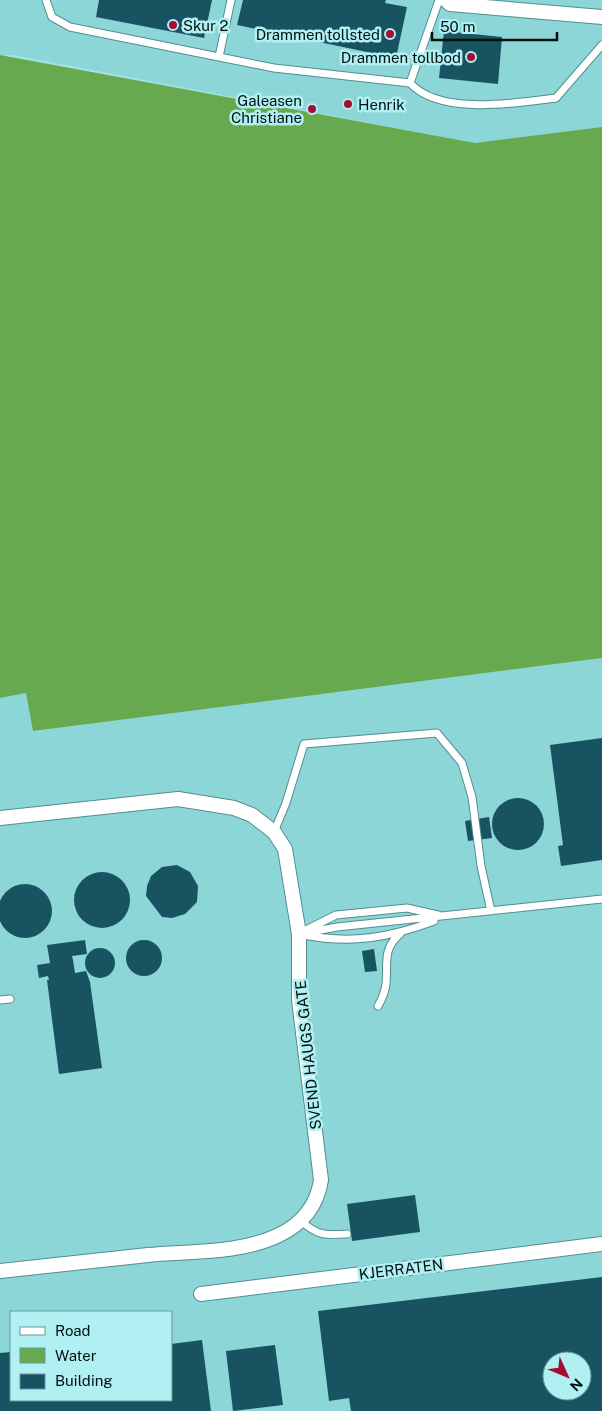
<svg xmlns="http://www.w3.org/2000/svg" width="602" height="1411" viewBox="0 0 602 1411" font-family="'Public Sans',sans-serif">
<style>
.built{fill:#8dd6d8;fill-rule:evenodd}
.water{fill:#67a94e}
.building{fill:#185361;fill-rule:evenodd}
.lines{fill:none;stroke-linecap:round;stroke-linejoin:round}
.service-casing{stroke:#518e90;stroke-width:9}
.minor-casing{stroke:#518e90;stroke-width:16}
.service{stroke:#fff;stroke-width:7}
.minor{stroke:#fff;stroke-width:14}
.poi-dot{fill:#a60c31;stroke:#b1f0f2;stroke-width:2}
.labels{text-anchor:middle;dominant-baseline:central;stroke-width:5;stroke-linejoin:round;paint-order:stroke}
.poi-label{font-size:15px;fill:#000f10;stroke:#b1f0f2;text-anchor:end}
.street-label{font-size:15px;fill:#000f10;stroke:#b1f0f2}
</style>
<rect width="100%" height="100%" fill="#a4e3e5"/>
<!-- built -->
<path class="built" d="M 0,0 L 602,0 L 602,127 L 475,143 L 13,55 L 0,55 Z
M 602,658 L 602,1411 L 0,1411 L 0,698 L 26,693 L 33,731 ZM 11,1312 L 171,1312 L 171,1400 L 11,1400 ZM 552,1361 L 582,1361 L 582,1391 L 552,1391 Z"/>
<!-- water -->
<path class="water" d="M 0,55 L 475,143 L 602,127 L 602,658 L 33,731 L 26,693 L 0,698 Z"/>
<!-- building -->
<path class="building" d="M 99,0 L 212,0 L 204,38 L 96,17 Z
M 243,0 L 386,0 L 385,3 L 407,7 L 396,58 L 237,25 Z
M 444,31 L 502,37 L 498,84 L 439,78 Z
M 602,738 L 602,860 L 561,866 L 558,846 L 563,845 L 550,745 Z
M492 824a26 26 0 1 1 52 0a26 26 0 1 1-52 0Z
M 489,817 L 492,838 L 468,841 L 465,821 Z
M 177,865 L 190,872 L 198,886 L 197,902 L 185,914 L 172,918 L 162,917 L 146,896 L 147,886 L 151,876 L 162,867 Z
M74 900a28 28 0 1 1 56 0a28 28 0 1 1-56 0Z
M-2 911a27 27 0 1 1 54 0a27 27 0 1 1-54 0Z
M126 958a18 18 0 1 1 36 0a18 18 0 1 1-36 0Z
M 85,940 L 87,954 L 72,956 L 73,960 L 75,973 L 86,971 L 90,982 L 102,1068 L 59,1074 L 47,980 L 49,980 L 48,976 L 39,978 L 37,965 L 50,963 L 47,945 Z
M85 963a15 15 0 1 1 30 0a15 15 0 1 1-30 0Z
M 374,949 L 377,971 L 365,972 L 362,951 Z
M 415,1195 L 420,1232 L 352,1241 L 347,1204 Z
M 602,1277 L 602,1411 L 351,1411 L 349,1398 L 329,1401 L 318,1311 ZM 552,1361 L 582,1361 L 582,1391 L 552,1391 Z
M 202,1340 L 211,1411 L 0,1411 L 0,1353 L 11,1352 L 11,1400 L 171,1400 L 171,1344 Z
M 275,1345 L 283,1405 L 233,1411 L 226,1351 Z"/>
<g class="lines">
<!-- service casing -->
<g class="service-casing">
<path id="service" d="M 46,0 L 52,17 L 70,27 L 219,57
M 231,0 L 219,57 L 274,68 L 410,83 L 439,0
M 410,83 C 440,116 516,103 556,98 L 602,45
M 274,832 L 286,803 L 304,744 L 437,733 L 462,763 L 472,797 L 481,866 L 491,911
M 306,930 L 336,915 L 407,908 L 438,915
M 299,934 L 337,927 L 602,899
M 303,935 C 351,944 389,938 434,921
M 0,1000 L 10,999
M 378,1006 C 382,999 385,993 386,984 C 388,964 382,949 400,934
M 301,1221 C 318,1236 325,1235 347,1234"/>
</g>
<!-- minor casing -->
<g class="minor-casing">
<path id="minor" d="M 446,0 L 450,4 L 602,17
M 0,818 L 178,799 L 234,808 L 252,815 L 274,832 L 285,849 L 299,934 L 299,1000 L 321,1180 C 317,1206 302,1224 279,1235 C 240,1254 190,1251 148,1255 C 98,1260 49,1266 0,1271
M 201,1294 L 602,1244"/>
</g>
<!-- service -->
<use href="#service" class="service"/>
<!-- minor -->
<use href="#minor" class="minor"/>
</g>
<!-- markers -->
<g class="poi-dot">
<circle cx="173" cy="25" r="5"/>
<circle cx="390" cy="34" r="5"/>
<circle cx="471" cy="57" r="5"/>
<circle cx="348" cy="104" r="5"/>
<circle cx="312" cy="109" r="5"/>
</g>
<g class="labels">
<!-- poi labels -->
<g class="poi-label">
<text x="183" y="25" text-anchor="start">Skur 2</text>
<text x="380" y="34">Drammen tollsted</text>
<text x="461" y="57">Drammen tollbod</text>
<text x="302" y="100">Galeasen<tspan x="302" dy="17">Christiane</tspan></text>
<text x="358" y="104" text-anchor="start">Henrik</text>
</g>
<!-- street labels -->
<g class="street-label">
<text transform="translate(308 1055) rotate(-96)">SVEND HAUGS GATE</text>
<text transform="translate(401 1269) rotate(-7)">KJERRATEN</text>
</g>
</g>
<!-- legend -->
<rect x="10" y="1311" width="162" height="90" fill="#b1f0f2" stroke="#6a9698"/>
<rect x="20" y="1327" width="25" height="8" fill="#ffffff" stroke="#6a9698"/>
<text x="55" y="1336" font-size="15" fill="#000f10">Road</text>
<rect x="20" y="1348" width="25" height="15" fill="#67a94e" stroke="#6a9698"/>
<text x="55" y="1361" font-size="15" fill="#000f10">Water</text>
<rect x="20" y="1374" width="25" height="15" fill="#185361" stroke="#6a9698"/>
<text x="55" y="1386" font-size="15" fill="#000f10">Building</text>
<!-- north arrow -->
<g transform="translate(567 1376) rotate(134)"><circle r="24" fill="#b1f0f2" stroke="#6a9698"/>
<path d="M0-4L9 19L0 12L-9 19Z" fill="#a60c31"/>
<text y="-8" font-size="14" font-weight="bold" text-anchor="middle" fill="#000f10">N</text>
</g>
<!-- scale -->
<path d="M432 32v8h125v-8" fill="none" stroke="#000f10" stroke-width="2.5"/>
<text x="440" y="32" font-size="15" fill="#000f10" stroke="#b1f0f2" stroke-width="4" paint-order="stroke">50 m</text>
</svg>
